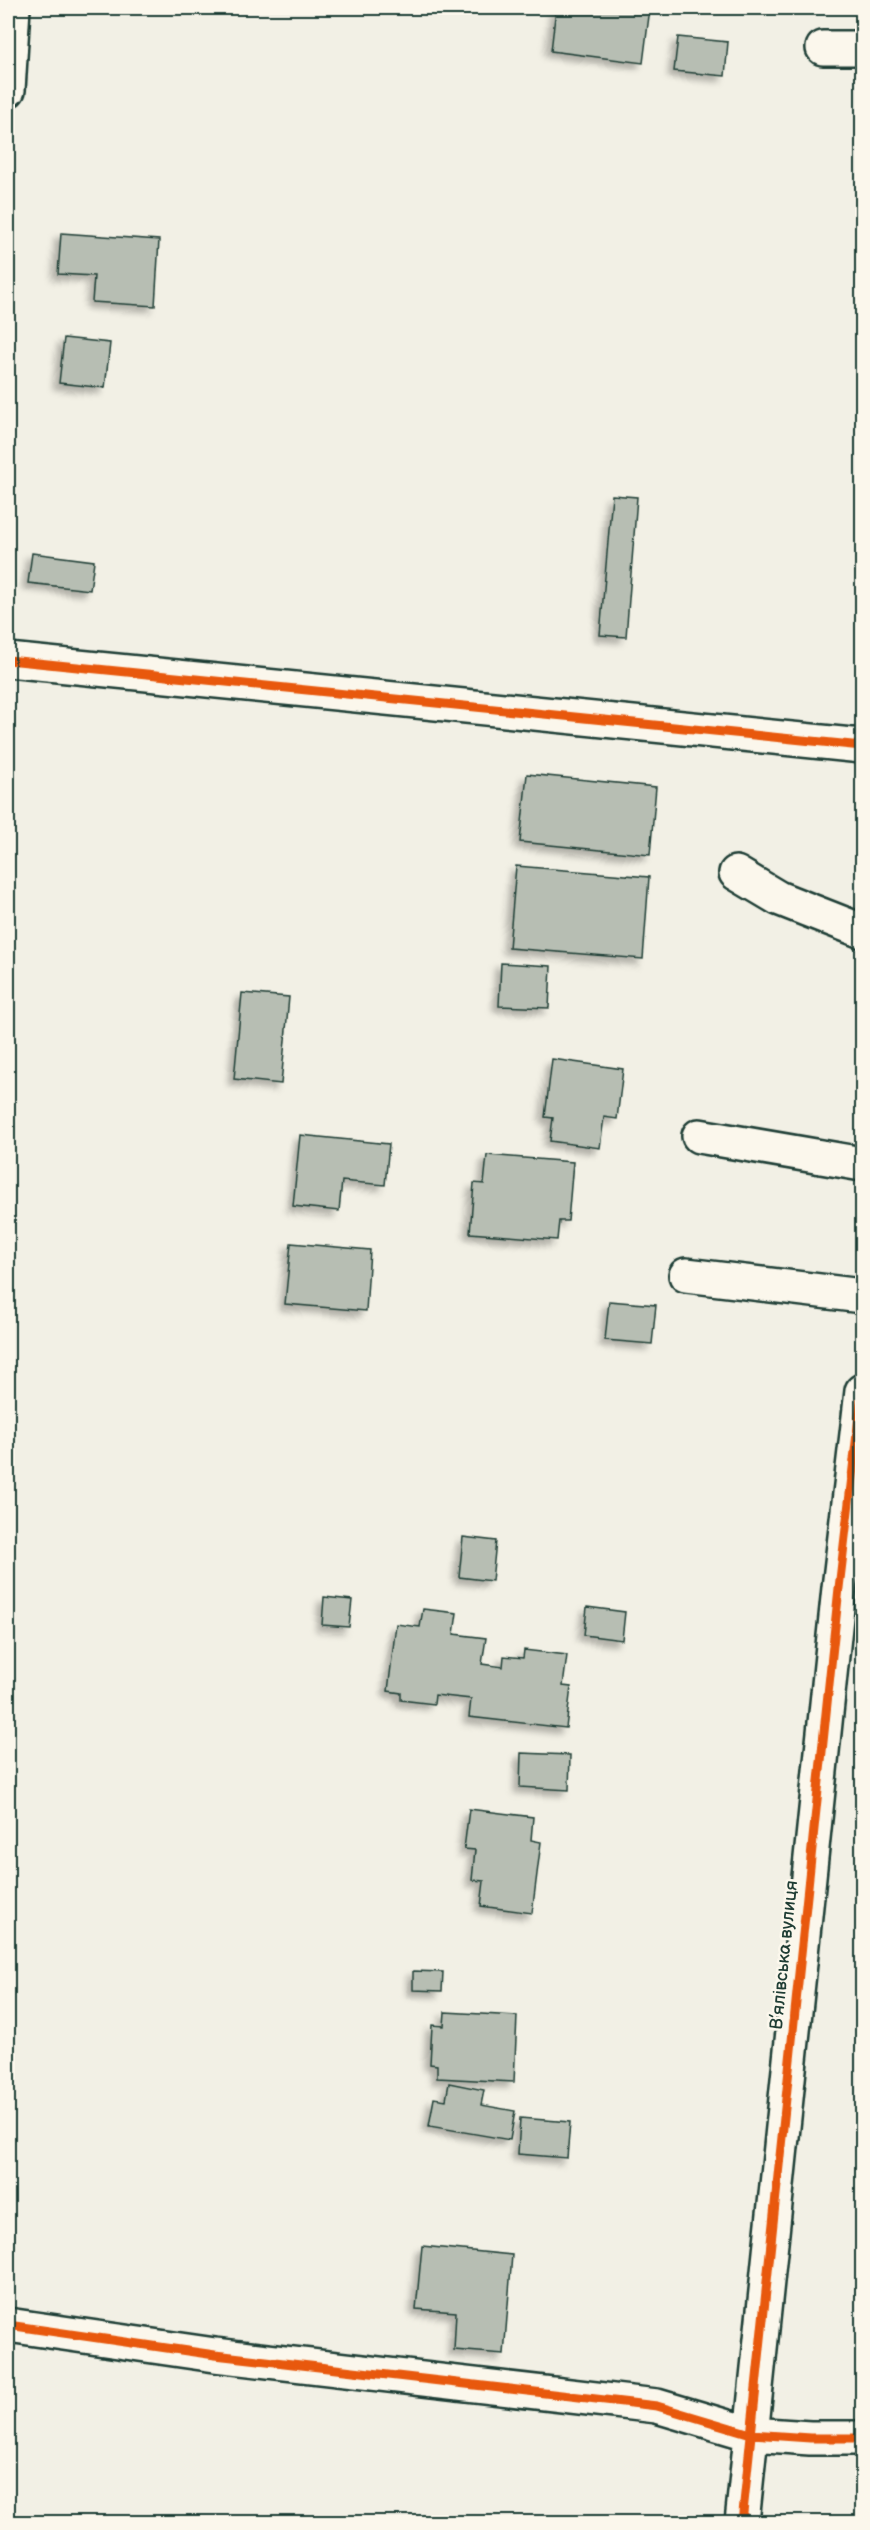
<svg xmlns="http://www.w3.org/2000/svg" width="870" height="2530" viewBox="0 0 870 2530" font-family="'Balsamiq Sans',sans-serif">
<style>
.building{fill:#b7beb3;stroke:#1f3d34;stroke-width:1.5;filter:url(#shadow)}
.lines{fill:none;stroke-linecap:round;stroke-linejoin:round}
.minor-casing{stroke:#1f3d34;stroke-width:38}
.minor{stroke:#fbf7ec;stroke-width:33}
.cycleway-casing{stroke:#fbf7ec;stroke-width:13}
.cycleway{stroke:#e8590c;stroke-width:9}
.labels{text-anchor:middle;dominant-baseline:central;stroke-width:5;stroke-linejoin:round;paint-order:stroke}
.street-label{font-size:18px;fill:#1f3d34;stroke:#fbf7ec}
</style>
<defs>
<filter id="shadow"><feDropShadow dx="-5.5" dy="5.5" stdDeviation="3" flood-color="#0004"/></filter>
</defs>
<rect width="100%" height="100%" fill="#f2f0e5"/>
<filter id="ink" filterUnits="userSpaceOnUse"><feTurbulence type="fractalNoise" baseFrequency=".0167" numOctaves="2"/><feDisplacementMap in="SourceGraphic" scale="12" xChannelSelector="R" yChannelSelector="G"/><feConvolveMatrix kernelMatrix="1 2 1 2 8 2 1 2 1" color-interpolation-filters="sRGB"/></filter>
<g filter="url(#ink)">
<!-- building -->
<path class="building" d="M 556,8 L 650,8 L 643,63 L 551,51 Z
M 678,37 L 728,42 L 725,76 L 674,71 Z
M 61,233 L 159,240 L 155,306 L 92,302 L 94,276 L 58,274 Z
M 64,338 L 110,343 L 105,388 L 59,383 Z
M 612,495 L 637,497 L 626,637 L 600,635 Z
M 32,553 L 94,561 L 90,590 L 28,583 Z
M 527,774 L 656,787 L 650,855 L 520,842 Z
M 516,866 L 649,877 L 643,959 L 509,948 Z
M 501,963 L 551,966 L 549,1008 L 499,1006 Z
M 242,993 L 289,997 L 281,1084 L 234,1079 Z
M 552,1059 L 623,1069 L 617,1119 L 604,1117 L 600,1148 L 550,1141 L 553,1118 L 545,1117 Z
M 300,1135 L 389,1144 L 385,1185 L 342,1181 L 339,1211 L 293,1206 Z
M 487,1155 L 573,1162 L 568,1221 L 559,1221 L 557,1240 L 470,1233 L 474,1183 L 484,1184 Z
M 291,1243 L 370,1250 L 366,1311 L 285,1304 Z
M 609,1301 L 656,1305 L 652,1344 L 605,1340 Z
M 463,1537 L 496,1541 L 492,1581 L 459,1577 Z
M 324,1597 L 352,1600 L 349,1627 L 322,1625 Z
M 587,1607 L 625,1612 L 622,1640 L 584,1635 Z
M 423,1609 L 457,1613 L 454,1634 L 486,1638 L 482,1664 L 503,1667 L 504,1656 L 523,1658 L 524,1650 L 567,1655 L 563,1686 L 571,1687 L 566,1728 L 469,1717 L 471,1699 L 435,1695 L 434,1704 L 401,1700 L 401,1693 L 388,1691 L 396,1624 L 420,1627 Z
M 521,1753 L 570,1755 L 569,1790 L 520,1787 Z
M 469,1809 L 533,1817 L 531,1840 L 541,1842 L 532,1913 L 481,1906 L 484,1881 L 472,1880 L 475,1850 L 464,1849 Z
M 413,1971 L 443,1972 L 442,1991 L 413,1990 Z
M 445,2012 L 517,2016 L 514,2082 L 437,2078 L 437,2065 L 430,2064 L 432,2025 L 444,2026 Z
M 449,2083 L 484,2090 L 481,2105 L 515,2111 L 510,2140 L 429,2126 L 434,2098 L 446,2100 Z
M 520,2118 L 570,2122 L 567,2158 L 518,2154 Z
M 422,2246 L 512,2255 L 504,2354 L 454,2350 L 456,2312 L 416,2309 Z"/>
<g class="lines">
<!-- minor casing -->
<g class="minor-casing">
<path id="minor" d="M 823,48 L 862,48
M 8,90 L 13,8
M 8,660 L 862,746
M 736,873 L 778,898 L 862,931
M 699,1136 L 862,1164
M 686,1275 L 862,1296
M 8,2325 L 215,2355 L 657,2406 L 751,2434 L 810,2438 L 862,2438
M 742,2522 L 839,1588 L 862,1391"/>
</g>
<!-- minor -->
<use href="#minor" class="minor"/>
<!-- cycleway casing -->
<g class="cycleway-casing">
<path id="cycleway" d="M 8,660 L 862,746
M 8,2325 L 215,2355 L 657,2406 L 751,2434 L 810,2438 L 862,2438
M 742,2522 L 839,1588 L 862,1391"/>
</g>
<!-- cycleway -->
<use href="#cycleway" class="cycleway"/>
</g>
</g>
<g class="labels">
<!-- street labels -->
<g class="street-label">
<text transform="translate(784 1955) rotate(-84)">В’ялівська вулиця</text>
</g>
</g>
<!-- margin -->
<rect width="870" height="2530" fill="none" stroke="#fbf7ec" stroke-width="30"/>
<rect x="15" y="15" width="840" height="2500" fill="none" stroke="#1f3d34" stroke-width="2" filter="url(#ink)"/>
</svg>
